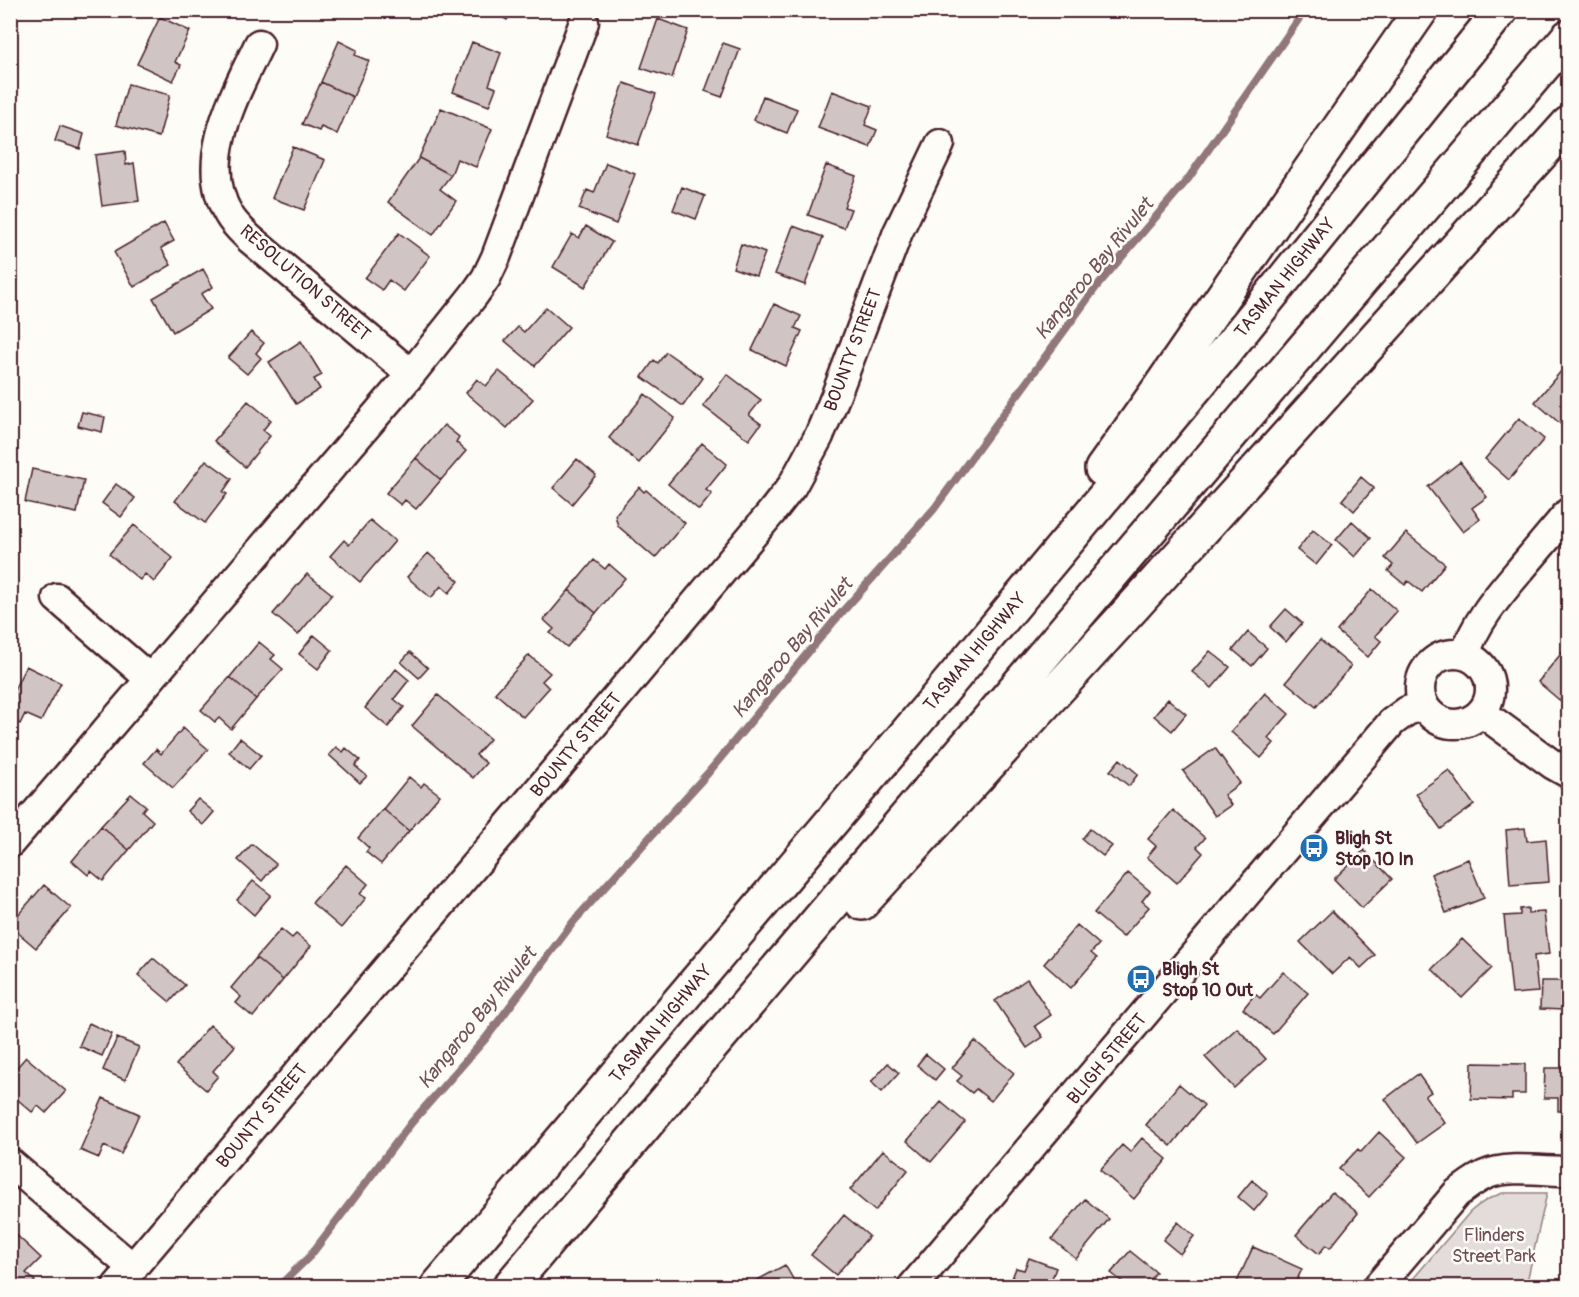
<svg xmlns="http://www.w3.org/2000/svg" width="1579" height="1297" viewBox="0 0 1579 1297" font-family="Pangolin,sans-serif">
<style>
.green{fill:#e3dcda;stroke:#967e82;stroke-width:1.5}
.lines{fill:none;stroke-linecap:round;stroke-linejoin:round}
.stream{stroke:#91777b;stroke-width:8}
.building{fill:#d0c5c4;stroke:#4a1f2b;stroke-width:1.5}
.street-casing{stroke:#4a1f2b;stroke-width:33}
.highway-casing{stroke:#4a1f2b;stroke-width:38}
.street{stroke:#fdfcf7;stroke-width:28}
.highway{stroke:#fdfcf7;stroke-width:33}
.labels{text-anchor:middle;dominant-baseline:central;stroke-width:5;stroke-linejoin:round;paint-order:stroke}
.street-label{font-size:18px;fill:#4a1f2b;stroke:#fdfcf7}
.poi-label{font-size:18px;font-weight:bold;fill:#4a1f2b;stroke:#fdfcf7;text-anchor:start}
.park-label{font-size:18px;fill:#704e57;stroke:#fdfcf7}
.water-label{font-size:20px;font-style:italic;fill:#73525a;stroke:#fdfcf7}
</style>
<rect width="100%" height="100%" fill="#fdfcf7"/>
<filter id="ink" filterUnits="userSpaceOnUse"><feTurbulence type="fractalNoise" baseFrequency=".0167" numOctaves="2"/><feDisplacementMap in="SourceGraphic" scale="12" xChannelSelector="R" yChannelSelector="G"/><feConvolveMatrix kernelMatrix="1 2 1 2 8 2 1 2 1" color-interpolation-filters="sRGB"/></filter>
<g filter="url(#ink)">
<!-- green -->
<path class="green" d="M 1503,1193 L 1547,1193 L 1526,1286 L 1407,1286 L 1470,1212 C 1480,1203 1490,1197 1503,1193 Z"/>
<g class="lines">
<!-- stream -->
<path class="stream" d="M 279,1286 L 310,1256 L 412,1122 L 486,1038 L 574,921 L 708,773 L 835,620 L 934,509 L 1097,286 L 1188,179 L 1305,10"/>
</g>
<!-- building -->
<path class="building" d="M 328,10 L 346,10 L 329,15 Z
M 489,10 L 512,10 L 507,20 Z
M 160,17 L 190,31 L 175,62 L 181,65 L 173,81 L 137,64 Z
M 658,19 L 688,30 L 672,78 L 641,68 Z
M 339,41 L 357,50 L 355,55 L 369,61 L 353,97 L 321,82 Z
M 472,42 L 501,53 L 489,85 L 496,88 L 489,106 L 453,92 Z
M 723,43 L 740,49 L 722,97 L 705,91 Z
M 321,82 L 353,97 L 337,134 L 321,127 L 319,131 L 302,124 Z
M 624,83 L 656,94 L 638,145 L 606,134 Z
M 128,84 L 170,95 L 159,137 L 116,125 Z
M 832,91 L 872,106 L 865,125 L 877,130 L 870,147 L 818,128 Z
M 763,96 L 797,109 L 787,133 L 754,120 Z
M 441,108 L 492,129 L 476,167 L 457,159 L 451,175 L 419,158 Z
M 60,126 L 84,134 L 80,149 L 55,141 Z
M 293,147 L 325,160 L 304,210 L 272,198 Z
M 125,151 L 126,165 L 134,163 L 139,201 L 102,206 L 95,155 Z
M 419,158 L 451,175 L 440,189 L 456,201 L 433,235 L 388,202 Z
M 606,163 L 635,174 L 616,224 L 579,209 L 587,190 L 594,193 Z
M 826,165 L 856,176 L 844,207 L 851,209 L 844,228 L 808,215 Z
M 682,187 L 705,196 L 696,219 L 673,210 Z
M 164,223 L 174,241 L 161,248 L 171,265 L 134,287 L 114,252 Z
M 586,226 L 612,242 L 585,287 L 553,267 L 572,234 L 579,238 Z
M 793,226 L 823,237 L 805,285 L 775,274 Z
M 399,233 L 430,256 L 404,291 L 389,280 L 382,290 L 365,278 Z
M 741,244 L 765,253 L 756,276 L 733,268 Z
M 203,269 L 213,287 L 201,294 L 211,309 L 173,332 L 153,298 Z
M 774,304 L 801,316 L 795,328 L 802,331 L 786,366 L 752,350 Z
M 546,307 L 569,327 L 535,366 L 505,341 L 518,327 L 524,332 Z
M 251,332 L 264,343 L 256,353 L 261,358 L 247,374 L 228,358 Z
M 301,341 L 322,375 L 314,379 L 320,389 L 296,404 L 269,362 Z
M 666,352 L 703,378 L 683,406 L 642,377 L 654,360 L 658,363 Z
M 1568,363 L 1568,422 L 1564,427 L 1535,402 Z
M 499,371 L 533,399 L 507,428 L 466,393 L 477,379 L 486,386 Z
M 727,374 L 761,400 L 749,415 L 761,424 L 749,440 L 703,406 Z
M 645,394 L 675,418 L 639,463 L 609,438 Z
M 248,401 L 271,420 L 263,430 L 270,436 L 245,467 L 214,441 Z
M 82,412 L 105,417 L 102,432 L 78,426 Z
M 1519,418 L 1544,439 L 1509,480 L 1485,459 Z
M 444,425 L 459,437 L 456,442 L 466,451 L 441,480 L 416,458 Z
M 702,443 L 727,464 L 706,490 L 712,494 L 699,510 L 668,484 Z
M 416,458 L 441,480 L 416,509 L 405,500 L 401,505 L 386,493 Z
M 577,459 L 596,475 L 572,504 L 553,488 Z
M 206,460 L 232,479 L 223,492 L 227,494 L 205,523 L 175,501 Z
M 1460,462 L 1487,497 L 1472,508 L 1480,519 L 1463,532 L 1428,487 Z
M 32,469 L 84,480 L 77,513 L 25,502 Z
M 1361,477 L 1374,488 L 1354,511 L 1342,500 Z
M 116,484 L 135,498 L 121,517 L 102,503 Z
M 639,487 L 644,492 L 646,490 L 685,523 L 655,558 L 618,526 L 615,515 Z
M 370,520 L 395,541 L 360,582 L 330,556 L 344,540 L 349,545 Z
M 1352,521 L 1371,538 L 1355,557 L 1336,540 Z
M 134,525 L 173,558 L 154,582 L 145,574 L 140,580 L 109,554 Z
M 1313,530 L 1332,545 L 1316,565 L 1297,550 Z
M 1406,533 L 1445,564 L 1422,592 L 1408,581 L 1405,585 L 1388,571 L 1393,565 L 1385,558 Z
M 428,553 L 459,581 L 449,593 L 441,586 L 431,598 L 407,577 Z
M 594,560 L 605,569 L 609,564 L 625,578 L 596,613 L 569,590 Z
M 307,574 L 332,594 L 298,635 L 273,614 Z
M 1372,589 L 1397,611 L 1375,636 L 1381,641 L 1368,657 L 1337,631 Z
M 569,590 L 596,613 L 567,647 L 550,633 L 554,629 L 544,620 Z
M 1286,609 L 1302,623 L 1286,642 L 1270,627 Z
M 1248,632 L 1267,648 L 1252,666 L 1233,650 Z
M 314,635 L 332,650 L 318,669 L 299,654 Z
M 1320,640 L 1351,666 L 1316,707 L 1286,682 Z
M 259,642 L 275,655 L 271,659 L 283,669 L 256,699 L 230,677 Z
M 1568,645 L 1568,698 L 1564,704 L 1538,682 Z
M 1210,651 L 1230,667 L 1212,688 L 1192,672 Z
M 410,652 L 428,668 L 419,678 L 401,662 Z
M 529,655 L 550,673 L 542,681 L 549,688 L 523,717 L 495,693 Z
M 26,666 L 61,683 L 41,721 L 25,714 L 20,724 L 10,719 L 10,698 Z
M 396,669 L 409,680 L 394,699 L 404,707 L 388,727 L 365,708 Z
M 230,677 L 256,699 L 231,729 L 219,718 L 215,722 L 201,710 Z
M 1265,693 L 1289,714 L 1268,738 L 1274,743 L 1261,758 L 1231,732 Z
M 438,695 L 490,739 L 476,755 L 486,763 L 473,778 L 412,726 Z
M 1168,699 L 1186,714 L 1172,731 L 1154,716 Z
M 183,728 L 208,749 L 173,788 L 144,763 L 156,749 L 161,754 Z
M 240,738 L 261,755 L 249,769 L 229,752 Z
M 336,747 L 343,752 L 346,748 L 360,760 L 355,766 L 367,776 L 360,783 L 329,755 Z
M 1215,748 L 1240,783 L 1224,795 L 1231,805 L 1215,816 L 1183,771 Z
M 1120,759 L 1138,774 L 1129,786 L 1110,771 Z
M 1449,770 L 1474,805 L 1441,829 L 1416,794 Z
M 409,777 L 421,787 L 424,783 L 440,795 L 409,831 L 383,809 Z
M 131,794 L 146,806 L 142,811 L 153,821 L 129,850 L 101,826 Z
M 198,799 L 214,812 L 203,825 L 187,811 Z
M 383,809 L 409,831 L 381,864 L 366,852 L 369,848 L 358,838 Z
M 1173,810 L 1205,838 L 1197,847 L 1203,853 L 1177,883 L 1147,857 L 1156,846 L 1148,839 Z
M 101,826 L 129,850 L 103,881 L 91,871 L 88,875 L 72,861 Z
M 1525,828 L 1527,841 L 1546,839 L 1549,882 L 1510,885 L 1506,830 Z
M 1090,829 L 1112,846 L 1103,856 L 1082,839 Z
M 252,844 L 276,864 L 262,881 L 238,860 Z
M 1364,850 L 1392,879 L 1362,908 L 1334,879 Z
M 1468,859 L 1484,898 L 1446,913 L 1431,874 Z
M 346,865 L 368,884 L 360,894 L 366,898 L 341,928 L 312,903 Z
M 1128,873 L 1150,891 L 1142,901 L 1149,907 L 1123,937 L 1094,913 Z
M 253,881 L 271,895 L 254,915 L 237,900 Z
M 44,885 L 71,908 L 36,948 L 10,926 L 10,924 Z
M 1528,908 L 1528,913 L 1544,912 L 1549,954 L 1534,956 L 1538,992 L 1512,994 L 1504,916 L 1520,915 L 1520,909 Z
M 1332,911 L 1375,955 L 1361,968 L 1350,957 L 1332,974 L 1300,942 Z
M 1077,925 L 1099,944 L 1091,953 L 1097,958 L 1071,988 L 1044,964 Z
M 281,929 L 292,938 L 296,934 L 311,946 L 283,980 L 256,958 Z
M 1462,939 L 1492,968 L 1462,998 L 1432,969 Z
M 153,958 L 185,985 L 170,1002 L 138,975 Z
M 256,958 L 283,980 L 253,1017 L 236,1003 L 241,997 L 231,988 Z
M 1283,972 L 1308,993 L 1273,1034 L 1243,1009 L 1255,994 L 1260,998 Z
M 1027,979 L 1051,1015 L 1035,1026 L 1043,1037 L 1027,1048 L 995,1001 Z
M 1541,981 L 1565,981 L 1564,1010 L 1540,1009 Z
M 89,1023 L 112,1034 L 102,1056 L 79,1046 Z
M 210,1025 L 235,1046 L 213,1071 L 218,1076 L 206,1090 L 176,1065 Z
M 1237,1028 L 1266,1059 L 1234,1088 L 1205,1057 Z
M 117,1038 L 139,1047 L 125,1080 L 103,1070 Z
M 975,1041 L 1014,1073 L 991,1101 L 976,1089 L 972,1093 L 957,1081 L 962,1076 L 952,1068 Z
M 926,1054 L 944,1069 L 935,1080 L 917,1065 Z
M 26,1057 L 66,1091 L 46,1113 L 38,1106 L 32,1112 L 10,1093 L 10,1075 Z
M 888,1063 L 899,1073 L 882,1092 L 871,1082 Z
M 1472,1063 L 1525,1064 L 1525,1094 L 1512,1094 L 1512,1100 L 1471,1099 Z
M 1545,1068 L 1568,1068 L 1568,1111 L 1558,1111 L 1558,1098 L 1544,1098 Z
M 1418,1074 L 1431,1092 L 1425,1096 L 1445,1123 L 1417,1143 L 1385,1099 Z
M 1179,1084 L 1204,1105 L 1171,1146 L 1146,1125 Z
M 103,1098 L 139,1114 L 121,1154 L 104,1146 L 99,1158 L 80,1150 Z
M 941,1102 L 965,1122 L 931,1162 L 907,1141 Z
M 1379,1132 L 1406,1157 L 1369,1197 L 1339,1169 L 1358,1149 L 1361,1152 Z
M 1142,1138 L 1167,1159 L 1134,1199 L 1100,1170 L 1122,1145 L 1130,1152 Z
M 883,1150 L 908,1170 L 875,1211 L 850,1190 Z
M 1252,1180 L 1268,1194 L 1254,1211 L 1238,1197 Z
M 1332,1192 L 1358,1213 L 1330,1248 L 1326,1245 L 1319,1254 L 1296,1235 Z
M 1085,1199 L 1109,1219 L 1076,1259 L 1052,1239 Z
M 844,1215 L 869,1236 L 836,1275 L 811,1255 Z
M 1178,1222 L 1194,1236 L 1180,1254 L 1163,1240 Z
M 10,1229 L 41,1258 L 26,1273 L 35,1281 L 30,1286 L 13,1286 L 10,1284 Z
M 1253,1247 L 1302,1269 L 1294,1286 L 1241,1286 L 1236,1284 Z
M 1130,1251 L 1156,1272 L 1145,1286 L 1128,1286 L 1111,1273 Z
M 1029,1258 L 1056,1268 L 1049,1286 L 1009,1286 L 1016,1268 L 1024,1270 Z
M 785,1265 L 797,1286 L 751,1286 L 750,1284 Z"/>
<g class="lines">
<!-- street casing -->
<g class="street-casing">
<path id="street" d="M 259,44 C 236,93 196,161 229,215 C 234,224 243,232 250,239 L 411,374
M 57,598 L 150,679
M1420 689a35 35 0 1 1 70 0a35 35 0 1 1-70 0Z
M 1465,655 C 1475,622 1498,596 1520,570 C 1536,551 1552,532 1568,513
M 1481,712 L 1552,764 L 1568,773
M 10,843 L 411,374 L 474,295 L 486,278 L 496,257 L 584,22
M 10,1163 L 133,1268
M 117,1286 L 558,767 L 771,513 L 792,486 L 819,436 L 836,395 L 898,232 L 940,144
M 913,1286 L 1392,722 L 1407,711 L 1424,705
M 1378,1286 L 1457,1193 C 1466,1187 1474,1180 1485,1175 C 1508,1165 1543,1171 1568,1171"/>
</g>
<!-- highway casing -->
<g class="highway-casing">
<path id="highway" d="M 1102,469 L 1156,393 L 1421,10
M 862,903 L 1134,606 L 1568,124
M 438,1286 L 939,695 L 1217,362 L 1501,10
M 510,1286 L 700,1060 L 1568,37"/>
</g>
<!-- street -->
<use href="#street" class="street"/>
<!-- highway -->
<use href="#highway" class="highway"/>
</g>
</g>
<!-- icons -->
<defs>
<g id="bus-disc" transform="scale(1.5)"><circle r="9.5" fill="#1f6fb2" stroke="#fdfcf7"/><path d="M-5-6H5V4H4V6H2V4H-2V6H-4V4H-5ZM-3.5-4V0h7V-4ZM-3.5 1.2v1.5H-2V1.2ZM2 1.2v1.5H3.5V1.2Z" fill="#fff"/></g>
</defs>
<g fill-rule="evenodd">
<use href="#bus-disc" x="1314" y="848"/>
<use href="#bus-disc" x="1141" y="979"/>
</g>
<g class="labels">
<!-- street labels -->
<g class="street-label">
<text transform="translate(1285 278) rotate(-51)">TASMAN HIGHWAY</text>
<text transform="translate(305 283) rotate(41)">RESOLUTION STREET</text>
<text transform="translate(853 350) rotate(-69)">BOUNTY STREET</text>
<text transform="translate(975 652) rotate(-50)">TASMAN HIGHWAY</text>
<text transform="translate(576 745) rotate(-50)">BOUNTY STREET</text>
<text transform="translate(661 1024) rotate(-50)">TASMAN HIGHWAY</text>
<text transform="translate(1107 1059) rotate(-50)">BLIGH STREET</text>
<text transform="translate(262 1116) rotate(-50)">BOUNTY STREET</text>
</g>
<!-- poi labels -->
<g class="poi-label">
<text x="1335" y="838">Bligh St<tspan x="1335" dy="21">Stop 10 In</tspan></text>
<text x="1162" y="969">Bligh St<tspan x="1162" dy="21">Stop 10 Out</tspan></text>
</g>
<!-- park labels -->
<g class="park-label">
<text x="1494" y="1235">Flinders<tspan x="1494" dy="21">Street Park</tspan></text>
</g>
<!-- water labels -->
<g class="water-label">
<text transform="translate(1094 269) rotate(-51)">Kangaroo Bay Rivulet</text>
<text transform="translate(792 648) rotate(-50)">Kangaroo Bay Rivulet</text>
<text transform="translate(477 1018) rotate(-51)">Kangaroo Bay Rivulet</text>
</g>
</g>
<!-- margin -->
<rect width="1579" height="1297" fill="none" stroke="#fdfcf7" stroke-width="36"/>
<rect x="18" y="18" width="1543" height="1261" fill="none" stroke="#4a1f2b" stroke-width="2" filter="url(#ink)"/>
</svg>
